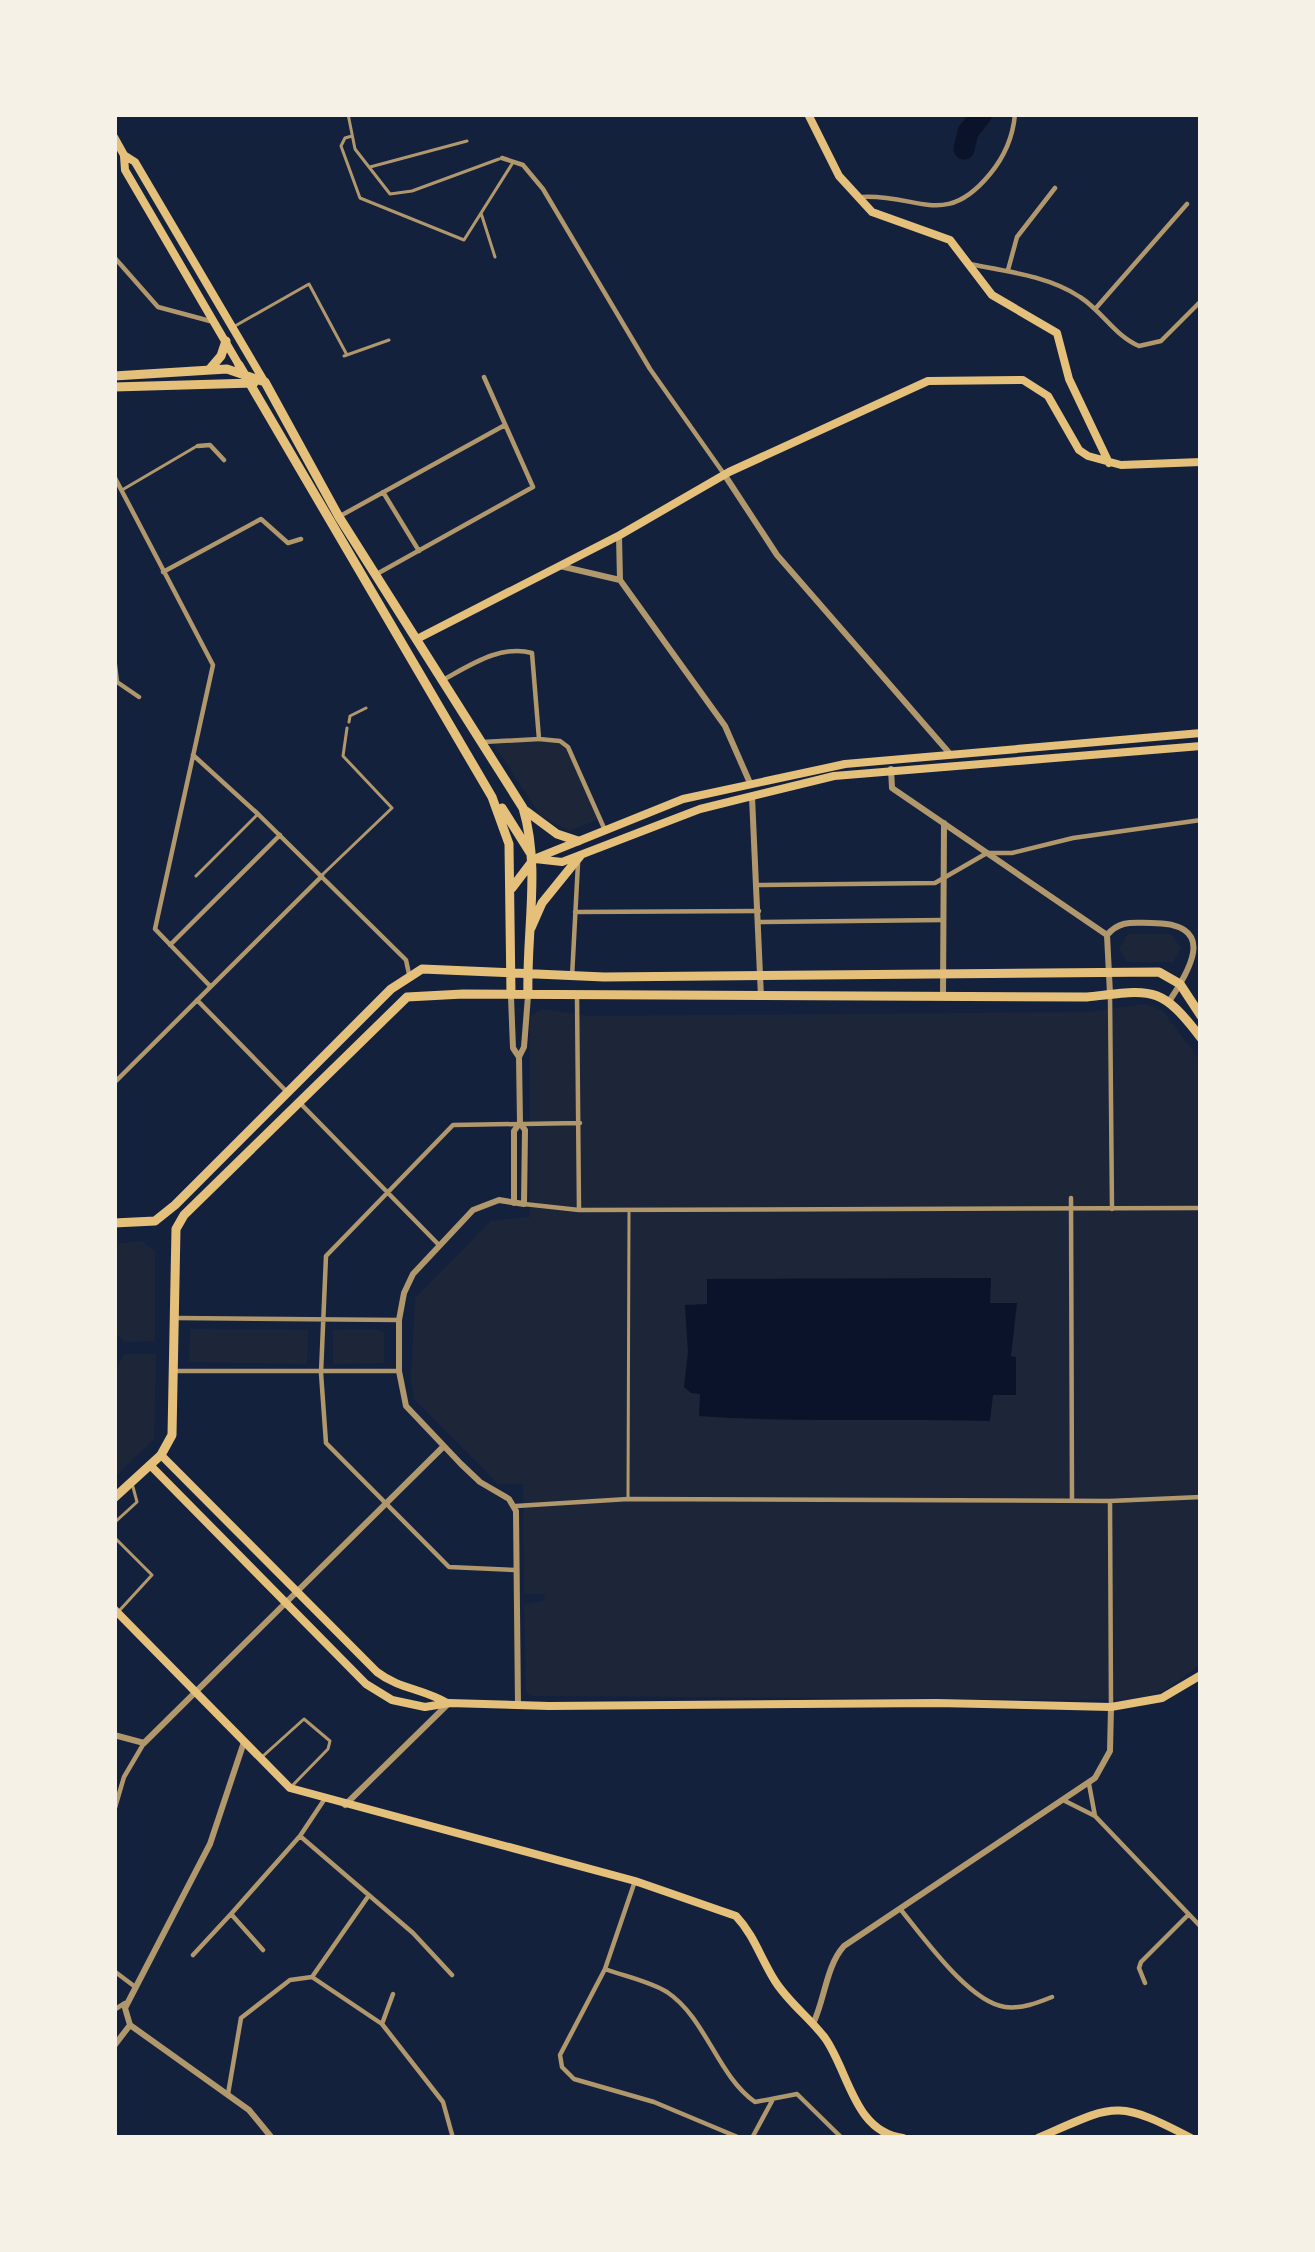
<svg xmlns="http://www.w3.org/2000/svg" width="1315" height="2252" viewBox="0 0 1315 2252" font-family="Poppins,sans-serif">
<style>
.green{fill:#1d2539}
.water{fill:#0b132b}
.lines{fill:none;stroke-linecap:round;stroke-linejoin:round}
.river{stroke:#0b132b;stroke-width:21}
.service{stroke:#b1986c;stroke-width:3}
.pedestrian{stroke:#b1986c;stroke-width:4.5}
.minor{stroke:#b1986c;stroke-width:4.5}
.tertiary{stroke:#b1986c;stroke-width:6}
.secondary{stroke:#e5c07b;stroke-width:8}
.primary{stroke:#e5c07b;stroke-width:8}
.trunk{stroke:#e5c07b;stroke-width:9}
</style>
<rect width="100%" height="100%" fill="#14213d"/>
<!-- green -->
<path class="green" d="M 560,741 L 568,747 L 599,819 L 569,831 L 540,815 L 493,743 Z
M 1128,934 L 1171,934 L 1181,948 L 1173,962 L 1127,962 L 1119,949 Z
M 1145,1004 L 1162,1010 L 1201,1062 L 1201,1664 L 1164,1691 L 1138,1700 L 532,1696 L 526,1692 L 524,1604 L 545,1600 L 544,1594 L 524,1594 L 523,1484 L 498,1484 L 414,1399 L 411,1381 L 415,1298 L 491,1221 L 530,1217 L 530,1016 L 541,1009 L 591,1016 L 1089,1012 Z
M 142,1241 L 155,1252 L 155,1341 L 125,1342 L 114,1332 L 114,1244 Z
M 190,1329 L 308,1330 L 307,1364 L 189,1362 Z
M 373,1329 L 384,1332 L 384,1363 L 333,1364 L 333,1330 Z
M 124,1354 L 156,1354 L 154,1439 L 114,1478 L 114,1372 Z"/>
<!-- water -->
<path class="water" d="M 991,1278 L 990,1303 L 1017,1303 L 1011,1356 L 1016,1357 L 1016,1395 L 993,1395 L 990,1421 C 893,1418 796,1423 699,1416 L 700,1394 L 691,1393 L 684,1387 L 688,1352 L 685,1305 L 707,1304 L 707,1279 Z"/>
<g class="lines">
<!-- river -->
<path class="river" d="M 964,149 L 968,132 L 982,114"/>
<!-- service -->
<path class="service" d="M 348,114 L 355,149 L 390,194 L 412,191 L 499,159
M 352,136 L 345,138 L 341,146 L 360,198 L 464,240 L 512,164
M 370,167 L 467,141
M 481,213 L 495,257
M 235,326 L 309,284 L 347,355
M 344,356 L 389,340
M 122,490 L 197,446
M 349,722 L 350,716 L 366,708
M 322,875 L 392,808 L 343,756 L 347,728
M 196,876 L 257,815
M 628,1497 L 629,1213
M 114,1523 L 137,1502 L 133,1487
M 114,1537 L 152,1575 L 119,1611
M 263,1756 L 304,1719 L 330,1741 L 328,1749 L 291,1787"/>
<!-- pedestrian -->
<path class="pedestrian" d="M 198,446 L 210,445 L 224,460
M 163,572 L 261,519 L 288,543 L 301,539
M 539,739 L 560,741 L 568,747 L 604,828
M 575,912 L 759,911
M 572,977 L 578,863
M 1071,1198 L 1072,1500
M 516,1506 L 628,1499 L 1110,1501"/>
<!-- minor -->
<path class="minor" d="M 502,158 L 523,165 L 543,189 L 650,369 L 724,474
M 862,197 C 919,194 945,229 990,174 C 1005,156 1013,137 1015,114
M 114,257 L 158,307 L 210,321
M 969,264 C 1005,271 1049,276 1080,297 C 1102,311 1115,336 1139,346 L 1161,341 L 1201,301
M 1008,270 L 1017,237 L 1055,188
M 1096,308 L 1187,204
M 114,476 L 213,665 L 155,929 L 210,986
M 383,492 L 419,551
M 342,515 L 505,425
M 375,575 L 533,487 L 484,377
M 114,657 L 117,682 L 139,697
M 441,681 C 469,666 500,644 532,653 L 539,739 L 483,742
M 193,755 L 258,814 L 406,960 L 409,974
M 758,885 L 935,883 L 987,853 L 1012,853 L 1073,838 L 1201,820
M 760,922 L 943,920
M 170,945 L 280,835
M 1110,994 L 1112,1209
M 577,996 L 579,1210
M 197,1000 L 287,1092
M 114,1083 L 322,876
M 299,1102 L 438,1244
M 524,1204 L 579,1210 L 1201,1208
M 177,1318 L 399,1320
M 174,1371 L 399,1371
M 516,1570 L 449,1567 L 326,1443 L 321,1373 L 326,1256 L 453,1125 L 580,1123
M 1111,1707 L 1110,1501 L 1201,1497
M 1089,1784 L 1095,1816
M 1065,1801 L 1095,1816 L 1201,1927
M 114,1811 L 124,1777 L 144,1743
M 300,1836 L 413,1933 L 452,1975
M 635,1881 L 605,1969 L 560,2055 L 562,2067 L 574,2079 L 654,2102 L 740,2138
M 901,1910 C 924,1938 969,2002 1005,2007 C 1022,2009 1037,2003 1052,1997
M 263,1950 L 231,1914 L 300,1836 L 324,1800
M 193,1955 L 230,1915
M 605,1969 C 624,1976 649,1981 667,1992 C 706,2018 717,2075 755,2102 L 797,2094 L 842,2138
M 114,1971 L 134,1986
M 312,1977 L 367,1898
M 1145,1983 L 1139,1968 L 1141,1962 L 1188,1915
M 114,2010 L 125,2003
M 382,2024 L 393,1994
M 228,2094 L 241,2018 L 290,1980 L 312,1977 L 382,2024 L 443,2102 L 453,2138
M 752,2138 L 772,2101"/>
<!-- tertiary -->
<path class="tertiary" d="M 724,474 L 777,555 L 951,755
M 619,536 L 620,580 L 725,726 L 750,783
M 560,566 L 620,580
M 891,769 L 892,788 L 1107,935
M 752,797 L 761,997
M 1107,935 C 1120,920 1132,923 1151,923 C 1215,923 1194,964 1170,1000
M 1107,935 L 1110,994
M 943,995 L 944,823
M 511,997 L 513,1048 L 519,1057
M 514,1203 L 514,1131 L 519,1124
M 518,1706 L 516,1511 L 509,1499 L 480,1482 L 461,1464 L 406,1406 L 399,1371 L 399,1320 L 404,1293 L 413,1274 L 473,1210 L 499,1200 L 524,1204 L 525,1130 L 520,1123 L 519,1057 L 524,1047 L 528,996
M 114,1735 L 144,1743 L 443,1447
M 244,1742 L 210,1844 L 125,2008 L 130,2025 L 249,2110 L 272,2138
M 345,1805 L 449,1703
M 813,2024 C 825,1999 826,1966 844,1946 L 1095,1778 L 1110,1751 L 1111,1707
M 114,2046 L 130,2025"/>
<!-- secondary -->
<path class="secondary" d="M 808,114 L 839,176 L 872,212 L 950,240 L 992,295 L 1057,333 L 1069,379 L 1109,463
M 114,137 L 124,155 L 135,162 L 264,381
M 124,156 L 125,170 L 239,365
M 417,639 L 620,535 L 729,472 L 928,381 L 1023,380 L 1048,396 L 1079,450 L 1088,456 L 1121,465 L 1201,462
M 161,1455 L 377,1672 C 399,1689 424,1689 447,1703
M 150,1465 L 366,1684 L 392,1700 L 425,1707 L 449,1703 L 549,1706 L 937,1703 L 1111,1707 L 1162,1698 L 1201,1675
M 114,1609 L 290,1788 L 635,1881 L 736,1916 C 754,1935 761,1959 775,1981 C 789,2003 810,2018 825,2038 C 849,2072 854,2132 903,2138
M 1038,2138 C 1114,2105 1115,2098 1191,2138"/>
<!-- primary -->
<path class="primary" d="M 534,859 L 683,799 L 845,764 L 1201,733
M 535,859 L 562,862 L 700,809 L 834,776 L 1201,746"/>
<!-- trunk -->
<path class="trunk" d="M 239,365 L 492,797 L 509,844 L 511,995
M 209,370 L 221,356 L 226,341
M 114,376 L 227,369 L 265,382 L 339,517 L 523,808 C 541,868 526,932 528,995
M 114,387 L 254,383
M 502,808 L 531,854
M 526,811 L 557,834 L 578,841
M 512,888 L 534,859
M 531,928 L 542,903 L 580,856
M 114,1223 L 155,1221 L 175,1205 L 391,989 L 422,969 L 604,977 L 1159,972 L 1180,984 L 1201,1016
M 114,1498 L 161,1455 L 172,1435 L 176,1229 L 184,1215 L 407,997 L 463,994 L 1087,997 C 1152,990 1160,984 1201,1038"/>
</g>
<!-- border -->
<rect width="1315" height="2252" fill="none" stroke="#f6f1e7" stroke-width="234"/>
</svg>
